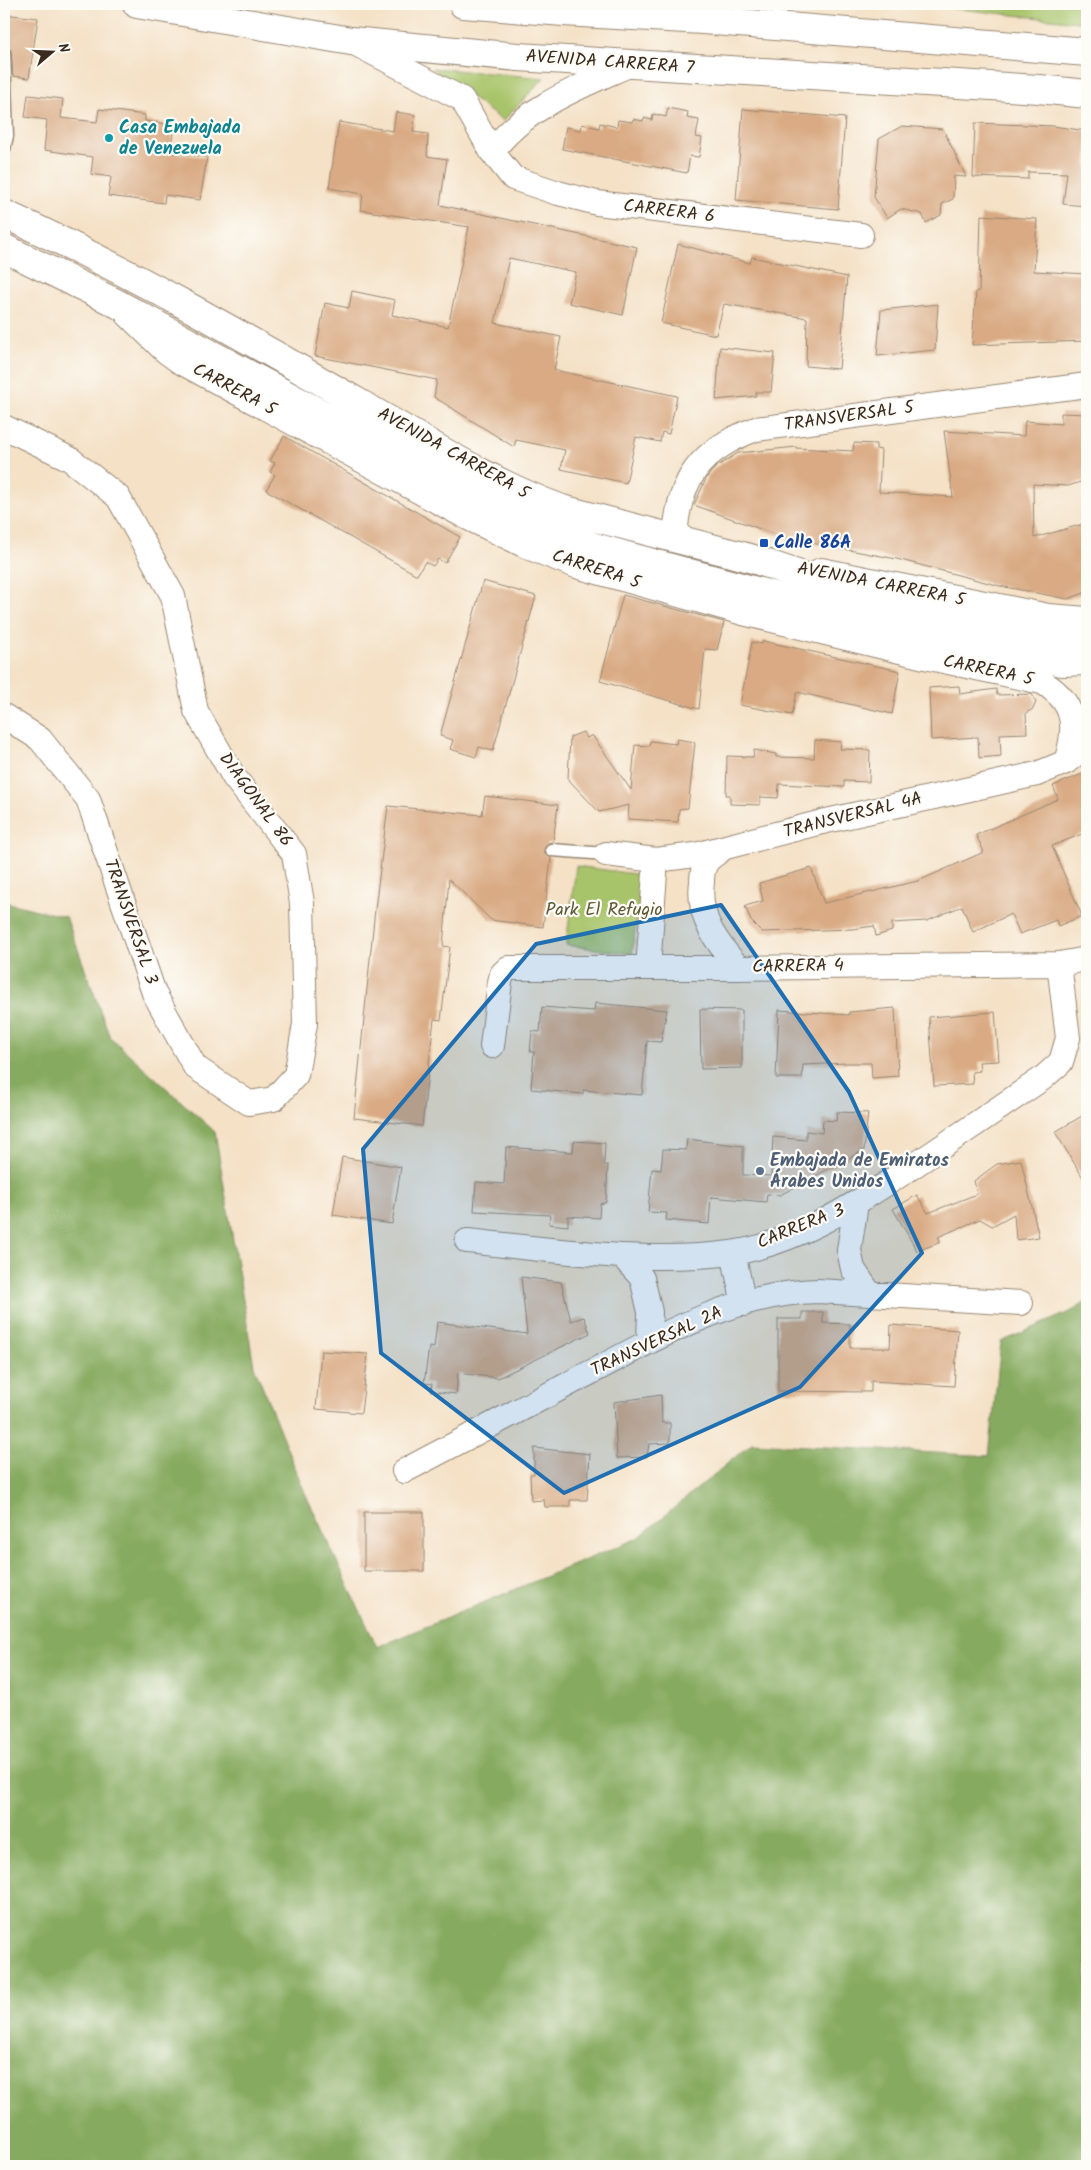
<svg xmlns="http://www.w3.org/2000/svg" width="1091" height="2170" viewBox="0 0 1091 2170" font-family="Kalam,sans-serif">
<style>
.green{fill:#a8c46b;stroke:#727744}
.forest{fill:#86aa5f;stroke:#606a3e}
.building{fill:#d9aa83}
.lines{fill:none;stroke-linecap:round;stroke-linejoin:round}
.service-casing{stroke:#988672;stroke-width:15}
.minor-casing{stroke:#988672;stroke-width:26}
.secondary-casing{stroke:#988672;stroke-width:30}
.primary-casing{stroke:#988672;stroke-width:30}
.service{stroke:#fff;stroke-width:12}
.minor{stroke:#fff;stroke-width:24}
.secondary{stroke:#fff;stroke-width:28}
.primary{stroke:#fff;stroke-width:28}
.marked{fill:#1f6fb2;fill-opacity:0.2;stroke:#1f6fb2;stroke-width:4;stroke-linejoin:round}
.culture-dot{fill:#0f9aa8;stroke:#fdfcf7;stroke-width:2}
.transit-dot{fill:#1a4fb4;stroke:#fdfcf7;stroke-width:2}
.service-dot{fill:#5c6f8a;stroke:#fdfcf7;stroke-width:2}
.labels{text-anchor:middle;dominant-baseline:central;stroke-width:4.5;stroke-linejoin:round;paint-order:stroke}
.street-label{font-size:18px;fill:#3b2a1e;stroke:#fdfcf7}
.culture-label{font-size:18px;font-weight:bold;fill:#0d838f;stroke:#fdfcf7;text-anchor:start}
.transit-label{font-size:18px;font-weight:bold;fill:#164399;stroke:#fdfcf7;text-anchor:start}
.park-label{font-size:18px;fill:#5c5835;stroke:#fdfcf7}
.service-label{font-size:18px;font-weight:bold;fill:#4e5e75;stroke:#fdfcf7;text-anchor:start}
</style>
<rect width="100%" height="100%" fill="#fdfcf7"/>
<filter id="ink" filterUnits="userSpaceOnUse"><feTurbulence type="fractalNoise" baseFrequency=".02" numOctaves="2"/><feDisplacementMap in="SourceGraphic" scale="10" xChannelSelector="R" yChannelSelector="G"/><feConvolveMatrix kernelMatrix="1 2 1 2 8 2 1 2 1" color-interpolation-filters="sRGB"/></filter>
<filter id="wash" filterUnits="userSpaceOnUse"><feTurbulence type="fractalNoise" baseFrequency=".0096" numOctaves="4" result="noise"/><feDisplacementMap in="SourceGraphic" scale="20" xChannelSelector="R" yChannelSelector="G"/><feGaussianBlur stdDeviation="1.12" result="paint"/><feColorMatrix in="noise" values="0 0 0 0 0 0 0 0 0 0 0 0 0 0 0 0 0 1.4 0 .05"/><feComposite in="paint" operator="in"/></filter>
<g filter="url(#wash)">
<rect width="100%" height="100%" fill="#f4e1c6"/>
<!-- green -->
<path class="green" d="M 912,4 L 1087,4 L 1087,23 Z
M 432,68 L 544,78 L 503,121 Z
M 576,866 L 642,875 L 632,954 L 566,945 Z"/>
<!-- forest -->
<path class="forest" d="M 4,902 L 66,917 L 110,1037 L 215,1132 L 254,1366 L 305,1493 L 377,1647 L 638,1538 L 752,1443 L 989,1456 L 1001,1342 L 1076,1309 L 1087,1301 L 1087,2166 L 4,2166 Z"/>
<g id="blocks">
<!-- building -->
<path class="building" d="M 4,14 L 38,18 L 29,78 L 13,76 L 11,50 L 4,46 Z
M 28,95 L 63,99 L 61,118 L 97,122 L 99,109 L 145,115 L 145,121 L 174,125 L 170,153 L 207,157 L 200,200 L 165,195 L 164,203 L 108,196 L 111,177 L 91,174 L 93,157 L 44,150 L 47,120 L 25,117 Z
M 668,108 L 688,112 L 687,118 L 699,120 L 696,137 L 702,138 L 699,157 L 690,156 L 687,173 L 562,149 L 566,127 L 581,130 L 582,124 L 599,128 L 600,123 L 617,127 L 618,120 L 632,122 L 633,119 L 643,121 L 644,118 L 652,120 L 653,114 L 666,117 Z
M 743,109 L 845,118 L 838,209 L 736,200 Z
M 396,112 L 415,115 L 413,132 L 428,134 L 427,156 L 447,159 L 440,205 L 637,247 L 623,315 L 569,303 L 576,272 L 509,258 L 495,323 L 561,337 L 554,370 L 677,396 L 669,434 L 662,432 L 660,442 L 636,437 L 626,483 L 561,469 L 565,450 L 516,440 L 514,447 L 434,397 L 437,380 L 315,356 L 325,303 L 349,308 L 352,291 L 395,300 L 392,315 L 448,327 L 469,227 L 361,210 L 363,194 L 329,188 L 339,122 L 393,131 Z
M 975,123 L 1053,126 L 1087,131 L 1087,206 L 1063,204 L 1067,173 L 1028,172 L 1028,179 L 973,177 Z
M 902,126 L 943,129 L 966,177 L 954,176 L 953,199 L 942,204 L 941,215 L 926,223 L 922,214 L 901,209 L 887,218 L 874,197 L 879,139 Z
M 981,215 L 1037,219 L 1034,271 L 1087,274 L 1087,341 L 972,345 L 976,291 L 979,292 Z
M 678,244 L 750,263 L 752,257 L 847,277 L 839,369 L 806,366 L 807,318 L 724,304 L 716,335 L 661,323 Z
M 938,304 L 935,350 L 877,356 L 881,310 Z
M 720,347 L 775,353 L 771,392 L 756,392 L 756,396 L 716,400 Z
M 1061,413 L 1087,414 L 1087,480 L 1068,486 L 1033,484 L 1034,538 L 1087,523 L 1087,592 L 1068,599 L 1000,586 L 897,559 L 785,538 L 694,505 L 707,477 L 716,467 L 738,453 L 796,447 L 796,448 L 853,451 L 854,443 L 876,444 L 876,449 L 881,450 L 879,492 L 953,497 L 944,431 L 1024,436 L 1025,421 L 1061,424 Z
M 284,436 L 460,537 L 445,563 L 438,559 L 433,566 L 425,562 L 417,575 L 266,490 L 275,475 L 270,472 L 275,463 L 270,461 Z
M 483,581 L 536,596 L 493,751 L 479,747 L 476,757 L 450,749 L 453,740 L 440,736 Z
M 623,595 L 724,622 L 717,650 L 705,649 L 699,709 L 600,681 Z
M 763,641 L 900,671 L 892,714 L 797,692 L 792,715 L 740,705 L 752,642 L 762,644 Z
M 959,686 L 960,694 L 996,689 L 997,695 L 1032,694 L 1036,702 L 1033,709 L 1026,713 L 1027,733 L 1000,734 L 1001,756 L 979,758 L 978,737 L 931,740 L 929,688 Z
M 583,732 L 587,738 L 592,735 L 631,790 L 635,745 L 649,746 L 650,741 L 676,744 L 677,739 L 695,742 L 688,808 L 679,809 L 678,822 L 628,819 L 629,805 L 599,812 L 568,779 L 570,737 Z
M 815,740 L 841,742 L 840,749 L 870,750 L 869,782 L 844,781 L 844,787 L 779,784 L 778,798 L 760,797 L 760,805 L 730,804 L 730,795 L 726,795 L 727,756 L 753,757 L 754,750 L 776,754 L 776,757 L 814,758 Z
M 1087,772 L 1087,832 L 1052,846 L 1082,916 L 1058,926 L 1056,920 L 1020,934 L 1011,914 L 973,932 L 962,906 L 927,921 L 892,923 L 892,931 L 876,936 L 874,926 L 853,929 L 762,932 L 751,921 L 745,906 L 763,901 L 759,883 L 811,868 L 824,903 L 918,881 L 984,852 L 976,835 L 1058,799 L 1053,786 Z
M 485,796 L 558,805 L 553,842 L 548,843 L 544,849 L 545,854 L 551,858 L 543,927 L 491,920 L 449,879 L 443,946 L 450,947 L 441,1020 L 434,1019 L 422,1126 L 354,1118 L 375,909 L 388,806 L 482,815 Z
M 595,1003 L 667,1010 L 661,1042 L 647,1041 L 642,1095 L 583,1090 L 583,1094 L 531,1089 L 534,1052 L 530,1052 L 532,1031 L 540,1032 L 542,1007 L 594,1011 Z
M 895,1008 L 898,1076 L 872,1078 L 871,1063 L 847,1063 L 803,1065 L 802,1078 L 776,1078 L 779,1010 L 849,1015 L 849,1012 Z
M 700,1009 L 742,1010 L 742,1068 L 701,1069 Z
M 995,1012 L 999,1061 L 979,1062 L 980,1071 L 972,1072 L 973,1084 L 934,1086 L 929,1017 Z
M 837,1112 L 868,1113 L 864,1150 L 780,1195 L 767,1194 L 766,1202 L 711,1197 L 709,1224 L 666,1220 L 667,1213 L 648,1212 L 652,1169 L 661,1170 L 663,1149 L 686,1150 L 687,1139 L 743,1146 L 743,1175 L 771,1176 L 773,1137 L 806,1140 L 806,1131 L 822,1133 L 823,1120 L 836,1121 Z
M 1087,1113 L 1087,1184 L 1055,1132 Z
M 574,1141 L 605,1143 L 604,1165 L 608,1165 L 606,1202 L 600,1204 L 599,1218 L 568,1216 L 568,1226 L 549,1224 L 550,1215 L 474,1211 L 476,1182 L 504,1184 L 506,1147 L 573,1152 Z
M 342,1157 L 401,1167 L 392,1224 L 333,1215 Z
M 1021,1160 L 1039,1237 L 1016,1240 L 1014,1214 L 992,1226 L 980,1219 L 938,1237 L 941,1242 L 917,1251 L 893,1209 L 917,1195 L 928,1213 L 977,1194 L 974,1181 L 997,1164 Z
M 521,1277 L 561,1282 L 571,1321 L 584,1317 L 590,1333 L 498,1378 L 458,1373 L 456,1394 L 431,1391 L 432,1384 L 424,1383 L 429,1347 L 434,1348 L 437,1322 L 527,1334 Z
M 802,1312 L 823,1312 L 823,1323 L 850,1324 L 850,1348 L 890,1348 L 891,1325 L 958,1330 L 954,1386 L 871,1381 L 871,1392 L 778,1391 L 778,1319 L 802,1319 Z
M 321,1351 L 368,1354 L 361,1413 L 316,1409 Z
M 661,1395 L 662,1423 L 670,1423 L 670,1443 L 649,1444 L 647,1457 L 617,1458 L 614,1402 Z
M 534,1448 L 590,1454 L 587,1500 L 570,1500 L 570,1507 L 545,1507 L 544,1500 L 531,1501 L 530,1474 L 534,1474 Z
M 364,1512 L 424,1512 L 424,1571 L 364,1571 Z"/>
</g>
</g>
<g filter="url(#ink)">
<use href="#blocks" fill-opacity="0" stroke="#988672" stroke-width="1"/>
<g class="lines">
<!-- service casing -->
<g class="service-casing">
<path id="service" d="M 4,149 L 7,136 L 4,54
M 552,850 L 606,854"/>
</g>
<!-- minor casing -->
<g class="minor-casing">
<path id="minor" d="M 358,45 L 462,99 L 492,152 L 513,178 L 558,193 L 597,203 L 861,235
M 492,152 C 524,107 582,86 631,64
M 128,315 L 164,350 L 179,361 L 466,517 L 530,548 L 576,566 L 743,613 L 925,657 L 1042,682 C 1076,702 1077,727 1066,762
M 4,427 L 70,459 L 118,497 L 173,596 L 196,711 L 234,777 L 294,854 L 302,903 L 305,1024 L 296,1075 L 274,1099 L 249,1103 L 195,1067 L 154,993 L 88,799 L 40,739 L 4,716
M 675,538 C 678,479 701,449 756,429 L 1087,385
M 721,850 C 716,854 709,858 706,863 C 703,868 702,876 702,882 C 697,918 717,943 739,968
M 606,854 L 656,860 L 695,855 L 822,822 L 1037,774 L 1066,762 L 1077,753
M 648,968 L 656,860
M 492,1046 L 500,982 L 502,974 L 508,968 L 739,968 L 1059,964 L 1087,959
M 856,1204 L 849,1250 L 853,1269 L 870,1294
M 467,1241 C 555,1250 643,1264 731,1253 C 802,1243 866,1197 924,1159 C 963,1132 1003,1105 1043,1078 L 1061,1062 L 1068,1038 L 1059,964
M 733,1253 L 744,1304
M 623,1257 L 642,1278 L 650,1312 L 649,1342
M 404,1471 C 462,1440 520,1410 578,1379 C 653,1340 731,1293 818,1291 L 1021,1303"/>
</g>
<!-- secondary casing -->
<g class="secondary-casing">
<path id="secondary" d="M 821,572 L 1048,618 L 1087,621"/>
</g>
<!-- primary casing -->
<g class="primary-casing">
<path id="primary" d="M 137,4 L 351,41 L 518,57 L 1039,89 L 1087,94
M 463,4 L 564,12 L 703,20 L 1087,52
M 4,214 C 128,270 246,338 364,406 C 429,443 491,483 562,509 L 750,558 L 877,601 L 953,620 L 1039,637 L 1087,640
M 4,248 L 116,303 L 496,508 L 545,530 L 598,548 L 693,574 L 913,633 L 1062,662 L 1087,661"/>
</g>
<!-- service -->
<use href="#service" class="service"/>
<!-- minor -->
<use href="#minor" class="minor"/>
<!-- secondary -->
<use href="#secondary" class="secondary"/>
<!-- primary -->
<use href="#primary" class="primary"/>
</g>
</g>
<!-- marked area -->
<path class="marked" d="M 721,905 L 849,1092 L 922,1253 L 800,1387 L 564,1493 L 381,1353 L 363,1149 L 536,944 Z"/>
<!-- markers -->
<circle class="culture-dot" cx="109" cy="138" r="5"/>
<rect class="transit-dot" x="759" y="538" width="10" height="10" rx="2.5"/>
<circle class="service-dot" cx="760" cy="1171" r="5"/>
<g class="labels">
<!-- street labels -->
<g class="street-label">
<text transform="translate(610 63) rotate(4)">AVENIDA CARRERA 7</text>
<text transform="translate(669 212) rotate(7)">CARRERA 6</text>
<text transform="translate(234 390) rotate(28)">CARRERA 5</text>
<text transform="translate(849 417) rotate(-8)">TRANSVERSAL 5</text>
<text transform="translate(453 454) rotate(29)">AVENIDA CARRERA 5</text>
<text transform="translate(596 570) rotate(18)">CARRERA 5</text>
<text transform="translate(881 585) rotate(11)">AVENIDA CARRERA 5</text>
<text transform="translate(988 671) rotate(12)">CARRERA 5</text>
<text transform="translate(255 800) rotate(54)">DIAGONAL 86</text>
<text transform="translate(853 816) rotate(-14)">TRANSVERSAL 4A</text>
<text transform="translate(130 922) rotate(71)">TRANSVERSAL 3</text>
<text transform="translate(798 967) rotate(-1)">CARRERA 4</text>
<text transform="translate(801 1227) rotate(-22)">CARRERA 3</text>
<text transform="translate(657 1342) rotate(-25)">TRANSVERSAL 2A</text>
</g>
<!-- culture labels -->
<g class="culture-label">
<text x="119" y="128">Casa Embajada<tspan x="119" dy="21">de Venezuela</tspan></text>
</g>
<!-- transit labels -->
<g class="transit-label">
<text x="774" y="543">Calle 86A</text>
</g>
<!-- park labels -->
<g class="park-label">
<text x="604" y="910">Park El Refugio</text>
</g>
<!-- service labels -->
<g class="service-label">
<text x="770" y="1161">Embajada de Emiratos<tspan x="770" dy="21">Árabes Unidos</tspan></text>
</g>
</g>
<!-- margin -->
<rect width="1091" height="2170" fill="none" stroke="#fdfcf7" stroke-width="20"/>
<!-- north arrow -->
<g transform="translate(52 52) rotate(71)" stroke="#fdfcf7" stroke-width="4" paint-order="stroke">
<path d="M0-4L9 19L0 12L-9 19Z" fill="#3b2a1e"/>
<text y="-8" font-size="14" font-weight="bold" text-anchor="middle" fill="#3b2a1e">N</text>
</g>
</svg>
